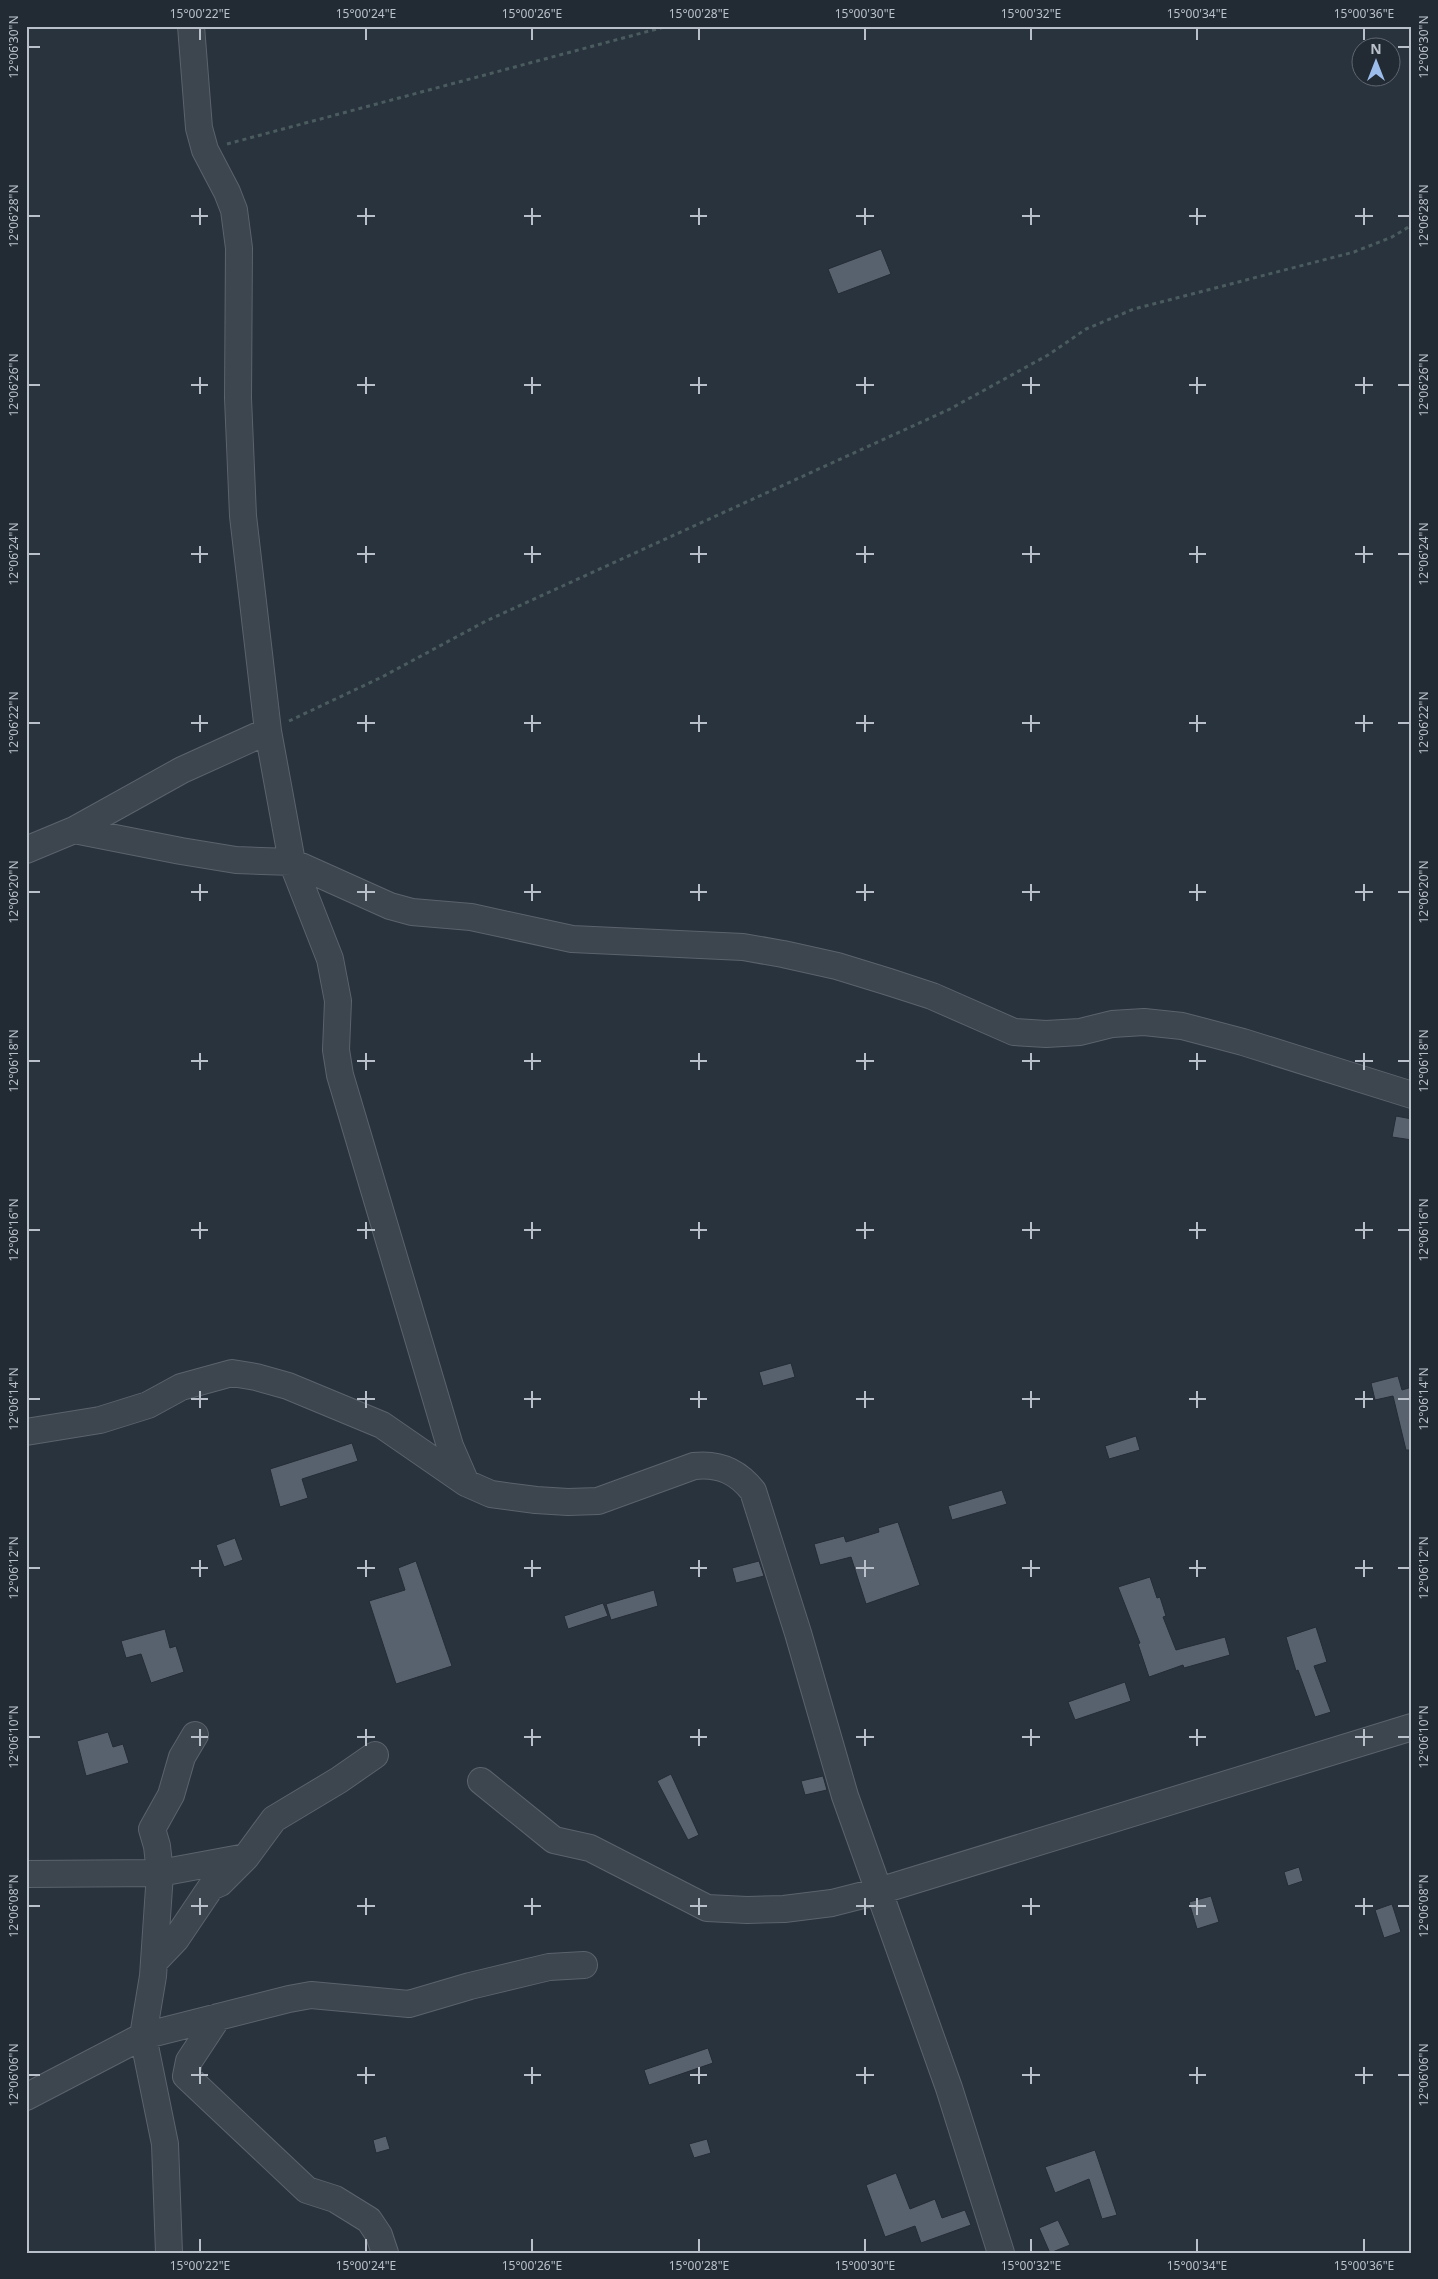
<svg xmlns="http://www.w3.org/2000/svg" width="1438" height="2279" viewBox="0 0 1438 2279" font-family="'Noto Sans',sans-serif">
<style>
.building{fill:#58616e;stroke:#242c36}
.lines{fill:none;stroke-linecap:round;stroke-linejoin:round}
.minor-casing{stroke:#5b636c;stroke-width:28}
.path{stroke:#4b5c5e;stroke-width:3;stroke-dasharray:4 4;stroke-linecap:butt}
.minor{stroke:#3d454f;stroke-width:26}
.ticks{fill:none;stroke:#bac0c9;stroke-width:2}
.neatline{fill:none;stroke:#bac0c9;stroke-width:2}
.ticks-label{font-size:12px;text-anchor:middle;fill:#bac0c9}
</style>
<rect width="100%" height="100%" fill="#29333e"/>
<!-- building -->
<path class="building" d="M 881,249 L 891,274 L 838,294 L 828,269 Z
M 1396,1116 L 1412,1119 L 1412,1140 L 1392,1137 Z
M 791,1363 L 795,1377 L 763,1386 L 759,1372 Z
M 1398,1376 L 1402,1390 L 1412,1387 L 1412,1450 L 1406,1450 L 1393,1396 L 1375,1400 L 1371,1383 Z
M 1136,1436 L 1140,1450 L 1109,1459 L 1105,1446 Z
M 352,1443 L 358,1461 L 302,1479 L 308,1498 L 280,1507 L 270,1469 Z
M 1002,1490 L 1007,1504 L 952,1520 L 948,1506 Z
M 898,1522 L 920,1585 L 866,1604 L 851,1557 L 820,1565 L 814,1544 L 844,1536 L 846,1542 L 879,1532 L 878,1528 Z
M 235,1538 L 243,1560 L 224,1567 L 216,1545 Z
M 416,1561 L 452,1666 L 396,1684 L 369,1601 L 405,1590 L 398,1568 Z
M 759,1561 L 764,1576 L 736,1583 L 732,1568 Z
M 1150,1577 L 1157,1598 L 1160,1597 L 1166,1616 L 1163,1617 L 1176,1650 L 1225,1637 L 1230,1655 L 1184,1668 L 1183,1665 L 1149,1677 L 1138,1644 L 1140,1643 L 1118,1587 Z
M 654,1590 L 658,1606 L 611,1620 L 606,1604 Z
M 603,1603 L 608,1616 L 568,1629 L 564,1616 Z
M 1316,1627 L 1327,1662 L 1314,1666 L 1331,1712 L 1315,1717 L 1298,1670 L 1296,1671 L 1286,1637 Z
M 165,1629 L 170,1648 L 176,1646 L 184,1672 L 151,1683 L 141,1654 L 126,1658 L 121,1641 Z
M 1125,1682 L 1131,1701 L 1075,1720 L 1068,1702 Z
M 108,1732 L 113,1747 L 123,1744 L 129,1763 L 86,1776 L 77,1741 Z
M 671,1774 L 699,1835 L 688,1840 L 657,1781 Z
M 823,1776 L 827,1790 L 805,1795 L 801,1781 Z
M 1299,1867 L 1303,1881 L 1288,1886 L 1284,1872 Z
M 1211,1896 L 1219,1922 L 1197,1929 L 1189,1902 Z
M 1392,1904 L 1401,1932 L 1384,1938 L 1375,1910 Z
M 708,2048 L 713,2063 L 649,2085 L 644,2070 Z
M 386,2136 L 390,2149 L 376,2153 L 373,2140 Z
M 707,2139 L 711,2153 L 694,2158 L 689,2144 Z
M 1095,2150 L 1117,2215 L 1102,2219 L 1089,2179 L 1055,2193 L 1045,2167 Z
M 896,2173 L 910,2209 L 935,2199 L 942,2218 L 965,2210 L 971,2225 L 921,2243 L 915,2226 L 885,2237 L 866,2185 Z
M 1058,2220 L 1070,2245 L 1050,2253 L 1039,2228 Z"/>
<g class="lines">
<!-- minor casing -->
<g class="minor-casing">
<path id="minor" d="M 191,26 L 199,128 L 205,150 L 227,192 L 234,210 L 239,248 L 238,398 L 243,516 L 268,731 L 292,862 L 330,959 L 338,1001 L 336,1050 L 340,1075 L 450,1446 L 466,1483 L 491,1494 L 536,1500 L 568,1502 L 598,1501 L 694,1466 C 720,1463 738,1472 753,1491 L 798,1633 L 845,1796 L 949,2088 L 1001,2253
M 74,830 L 181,851 L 236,860 L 292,862 L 390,906 L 412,912 L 471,917 L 572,939 L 743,947 L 783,954 L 837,966 L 889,982 L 932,996 L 1014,1032 L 1046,1034 L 1080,1032 L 1112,1024 L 1144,1022 L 1182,1026 L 1243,1042 L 1412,1095
M 26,850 L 74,830 L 182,770 L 268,731
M 26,1432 L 100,1420 L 148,1405 L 181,1387 L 232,1373 L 256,1377 L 288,1386 L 382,1425 L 466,1483
M 481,1781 L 554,1840 L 590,1848 L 707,1908 L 747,1910 L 784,1909 L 832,1903 L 879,1891 L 1412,1727
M 26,1874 L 160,1873 L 246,1857
M 154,1962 L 176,1939 L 211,1887 L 220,1883 L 246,1857 L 274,1819 L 339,1780 L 375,1755
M 218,2017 L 189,2061 L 186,2076 L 307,2190 L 335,2199 L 369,2220 L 379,2235 L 385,2253
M 26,2097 L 143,2036 L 289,1999 L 311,1995 L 409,2004 L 470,1986 L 549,1967 L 584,1965
M 169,2253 L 165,2144 L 143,2036 L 153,1976 L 160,1873 L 157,1846 L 152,1829 L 171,1795 L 182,1757 L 195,1735"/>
</g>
<!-- path -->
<path class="path" d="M 227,144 L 668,26
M 289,721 L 382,677 L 486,621 L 950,409 L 1048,355 L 1086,329 L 1134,309 L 1354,252 L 1392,237 L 1412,225"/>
<!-- minor -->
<use href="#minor" class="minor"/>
</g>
<!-- ticks -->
<path class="ticks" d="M 200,28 L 200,40M 366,28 L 366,40M 532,28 L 532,40M 699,28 L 699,40M 865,28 L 865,40M 1031,28 L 1031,40M 1197,28 L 1197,40M 1364,28 L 1364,40M 28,47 L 40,47M 1398,47 L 1410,47M 200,208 L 200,225M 366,208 L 366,225M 532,208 L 532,225M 699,208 L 699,225M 865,208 L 865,225M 1031,208 L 1031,225M 1197,208 L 1197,225M 1364,208 L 1364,225M 28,216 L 40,216M 191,216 L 208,216M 357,216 L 375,216M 524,216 L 541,216M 690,216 L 707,216M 856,216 L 874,216M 1022,216 L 1040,216M 1189,216 L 1206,216M 1355,216 L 1373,216M 1398,216 L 1410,216M 200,377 L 200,394M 366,377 L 366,394M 532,377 L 532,394M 699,377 L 699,394M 865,377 L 865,394M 1031,377 L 1031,394M 1197,377 L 1197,394M 1364,377 L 1364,394M 28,385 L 40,385M 191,385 L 208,385M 357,385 L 375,385M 524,385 L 541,385M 690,385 L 707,385M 856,385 L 874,385M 1022,385 L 1040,385M 1189,385 L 1206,385M 1355,385 L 1373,385M 1398,385 L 1410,385M 200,546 L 200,563M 366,546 L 366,563M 532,546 L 532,563M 699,546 L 699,563M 865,546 L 865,563M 1031,546 L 1031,563M 1197,546 L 1197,563M 1364,546 L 1364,563M 28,554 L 40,554M 191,554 L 208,554M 357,554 L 375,554M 524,554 L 541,554M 690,554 L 707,554M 856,554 L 874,554M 1022,554 L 1040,554M 1189,554 L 1206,554M 1355,554 L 1373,554M 1398,554 L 1410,554M 200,715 L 200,732M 366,715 L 366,732M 532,715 L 532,732M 699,715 L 699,732M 865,715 L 865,732M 1031,715 L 1031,732M 1197,715 L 1197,732M 1364,715 L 1364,732M 28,723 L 40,723M 191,723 L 208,723M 357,723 L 375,723M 524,723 L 541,723M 690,723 L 707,723M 856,723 L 874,723M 1022,723 L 1040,723M 1189,723 L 1206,723M 1355,723 L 1373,723M 1398,723 L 1410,723M 200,884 L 200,901M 366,884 L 366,901M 532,884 L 532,901M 699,884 L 699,901M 865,884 L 865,901M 1031,884 L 1031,901M 1197,884 L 1197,901M 1364,884 L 1364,901M 28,892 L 40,892M 191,892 L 208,892M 357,892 L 375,892M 524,892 L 541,892M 690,892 L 707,892M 856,892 L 874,892M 1022,892 L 1040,892M 1189,892 L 1206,892M 1355,892 L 1373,892M 1398,892 L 1410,892M 200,1053 L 200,1070M 366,1053 L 366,1070M 532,1053 L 532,1070M 699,1053 L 699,1070M 865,1053 L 865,1070M 1031,1053 L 1031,1070M 1197,1053 L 1197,1070M 1364,1053 L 1364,1070M 28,1061 L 40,1061M 191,1061 L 208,1061M 357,1061 L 375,1061M 524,1061 L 541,1061M 690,1061 L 707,1061M 856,1061 L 874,1061M 1022,1061 L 1040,1061M 1189,1061 L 1206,1061M 1355,1061 L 1373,1061M 1398,1061 L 1410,1061M 200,1222 L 200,1239M 366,1222 L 366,1239M 532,1222 L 532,1239M 699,1222 L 699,1239M 865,1222 L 865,1239M 1031,1222 L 1031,1239M 1197,1222 L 1197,1239M 1364,1222 L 1364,1239M 28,1230 L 40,1230M 191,1230 L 208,1230M 357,1230 L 375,1230M 524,1230 L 541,1230M 690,1230 L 707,1230M 856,1230 L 874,1230M 1022,1230 L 1040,1230M 1189,1230 L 1206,1230M 1355,1230 L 1373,1230M 1398,1230 L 1410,1230M 200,1391 L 200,1408M 366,1391 L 366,1408M 532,1391 L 532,1408M 699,1391 L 699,1408M 865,1391 L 865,1408M 1031,1391 L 1031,1408M 1197,1391 L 1197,1408M 1364,1391 L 1364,1408M 28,1399 L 40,1399M 191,1399 L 208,1399M 357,1399 L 375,1399M 524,1399 L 541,1399M 690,1399 L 707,1399M 856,1399 L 874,1399M 1022,1399 L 1040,1399M 1189,1399 L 1206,1399M 1355,1399 L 1373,1399M 1398,1399 L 1410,1399M 200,1560 L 200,1577M 366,1560 L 366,1577M 532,1560 L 532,1577M 699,1560 L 699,1577M 865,1560 L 865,1577M 1031,1560 L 1031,1577M 1197,1560 L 1197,1577M 1364,1560 L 1364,1577M 28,1568 L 40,1568M 191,1568 L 208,1568M 357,1568 L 375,1568M 524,1568 L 541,1568M 690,1568 L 707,1568M 856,1568 L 874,1568M 1022,1568 L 1040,1568M 1189,1568 L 1206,1568M 1355,1568 L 1373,1568M 1398,1568 L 1410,1568M 200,1729 L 200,1746M 366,1729 L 366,1746M 532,1729 L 532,1746M 699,1729 L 699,1746M 865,1729 L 865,1746M 1031,1729 L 1031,1746M 1197,1729 L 1197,1746M 1364,1729 L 1364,1746M 28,1737 L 40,1737M 191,1737 L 208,1737M 357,1737 L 375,1737M 524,1737 L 541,1737M 690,1737 L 707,1737M 856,1737 L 874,1737M 1022,1737 L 1040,1737M 1189,1737 L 1206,1737M 1355,1737 L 1373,1737M 1398,1737 L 1410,1737M 200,1898 L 200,1915M 366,1898 L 366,1915M 532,1898 L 532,1915M 699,1898 L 699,1915M 865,1898 L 865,1915M 1031,1898 L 1031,1915M 1197,1898 L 1197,1915M 1364,1898 L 1364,1915M 28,1906 L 40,1906M 191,1906 L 208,1906M 357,1906 L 375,1906M 524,1906 L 541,1906M 690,1906 L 707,1906M 856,1906 L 874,1906M 1022,1906 L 1040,1906M 1189,1906 L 1206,1906M 1355,1906 L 1373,1906M 1398,1906 L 1410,1906M 200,2067 L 200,2084M 366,2067 L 366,2084M 532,2067 L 532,2084M 699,2067 L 699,2084M 865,2067 L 865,2084M 1031,2067 L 1031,2084M 1197,2067 L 1197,2084M 1364,2067 L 1364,2084M 28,2075 L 40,2075M 191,2075 L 208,2075M 357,2075 L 375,2075M 524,2075 L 541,2075M 690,2075 L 707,2075M 856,2075 L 874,2075M 1022,2075 L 1040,2075M 1189,2075 L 1206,2075M 1355,2075 L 1373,2075M 1398,2075 L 1410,2075M 200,2239 L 200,2252M 366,2239 L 366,2252M 532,2239 L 532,2252M 699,2239 L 699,2252M 865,2239 L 865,2252M 1031,2239 L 1031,2252M 1197,2239 L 1197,2252M 1364,2239 L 1364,2252"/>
<!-- border -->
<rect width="1438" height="2279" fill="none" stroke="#222a34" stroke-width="55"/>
<!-- north arrow -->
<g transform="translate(1376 62)"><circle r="24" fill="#222a34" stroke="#5f6670"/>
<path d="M0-4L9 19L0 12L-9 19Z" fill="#9cbdec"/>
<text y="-8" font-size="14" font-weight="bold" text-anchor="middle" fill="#bac0c9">N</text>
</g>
<rect x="28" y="28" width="1382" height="2224" class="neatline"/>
<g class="ticks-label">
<text x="200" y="18">15°00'22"E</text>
<text x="366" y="18">15°00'24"E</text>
<text x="532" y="18">15°00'26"E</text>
<text x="699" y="18">15°00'28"E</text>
<text x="865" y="18">15°00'30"E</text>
<text x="1031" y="18">15°00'32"E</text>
<text x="1197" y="18">15°00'34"E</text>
<text x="1364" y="18">15°00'36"E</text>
<text transform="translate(14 47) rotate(-90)" y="4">12°06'30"N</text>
<text transform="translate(1424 47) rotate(-90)" y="4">12°06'30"N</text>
<text transform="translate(14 216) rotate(-90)" y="4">12°06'28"N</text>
<text transform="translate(1424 216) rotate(-90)" y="4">12°06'28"N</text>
<text transform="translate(14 385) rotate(-90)" y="4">12°06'26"N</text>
<text transform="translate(1424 385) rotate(-90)" y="4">12°06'26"N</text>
<text transform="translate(14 554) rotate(-90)" y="4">12°06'24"N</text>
<text transform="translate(1424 554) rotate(-90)" y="4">12°06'24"N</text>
<text transform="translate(14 723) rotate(-90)" y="4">12°06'22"N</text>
<text transform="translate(1424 723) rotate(-90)" y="4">12°06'22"N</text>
<text transform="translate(14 892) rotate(-90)" y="4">12°06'20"N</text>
<text transform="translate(1424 892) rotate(-90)" y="4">12°06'20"N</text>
<text transform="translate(14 1061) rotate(-90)" y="4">12°06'18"N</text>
<text transform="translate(1424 1061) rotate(-90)" y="4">12°06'18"N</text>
<text transform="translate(14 1230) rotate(-90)" y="4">12°06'16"N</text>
<text transform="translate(1424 1230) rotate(-90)" y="4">12°06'16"N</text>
<text transform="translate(14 1399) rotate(-90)" y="4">12°06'14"N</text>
<text transform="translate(1424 1399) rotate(-90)" y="4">12°06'14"N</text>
<text transform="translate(14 1568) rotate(-90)" y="4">12°06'12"N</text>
<text transform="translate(1424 1568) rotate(-90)" y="4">12°06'12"N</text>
<text transform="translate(14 1737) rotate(-90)" y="4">12°06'10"N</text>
<text transform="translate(1424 1737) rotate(-90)" y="4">12°06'10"N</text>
<text transform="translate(14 1906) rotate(-90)" y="4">12°06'08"N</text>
<text transform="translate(1424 1906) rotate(-90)" y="4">12°06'08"N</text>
<text transform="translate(14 2075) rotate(-90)" y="4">12°06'06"N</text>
<text transform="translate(1424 2075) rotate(-90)" y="4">12°06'06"N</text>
<text x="200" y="2270">15°00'22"E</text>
<text x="366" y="2270">15°00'24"E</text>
<text x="532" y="2270">15°00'26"E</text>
<text x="699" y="2270">15°00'28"E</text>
<text x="865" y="2270">15°00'30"E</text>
<text x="1031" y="2270">15°00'32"E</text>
<text x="1197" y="2270">15°00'34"E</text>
<text x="1364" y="2270">15°00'36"E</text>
</g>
</svg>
